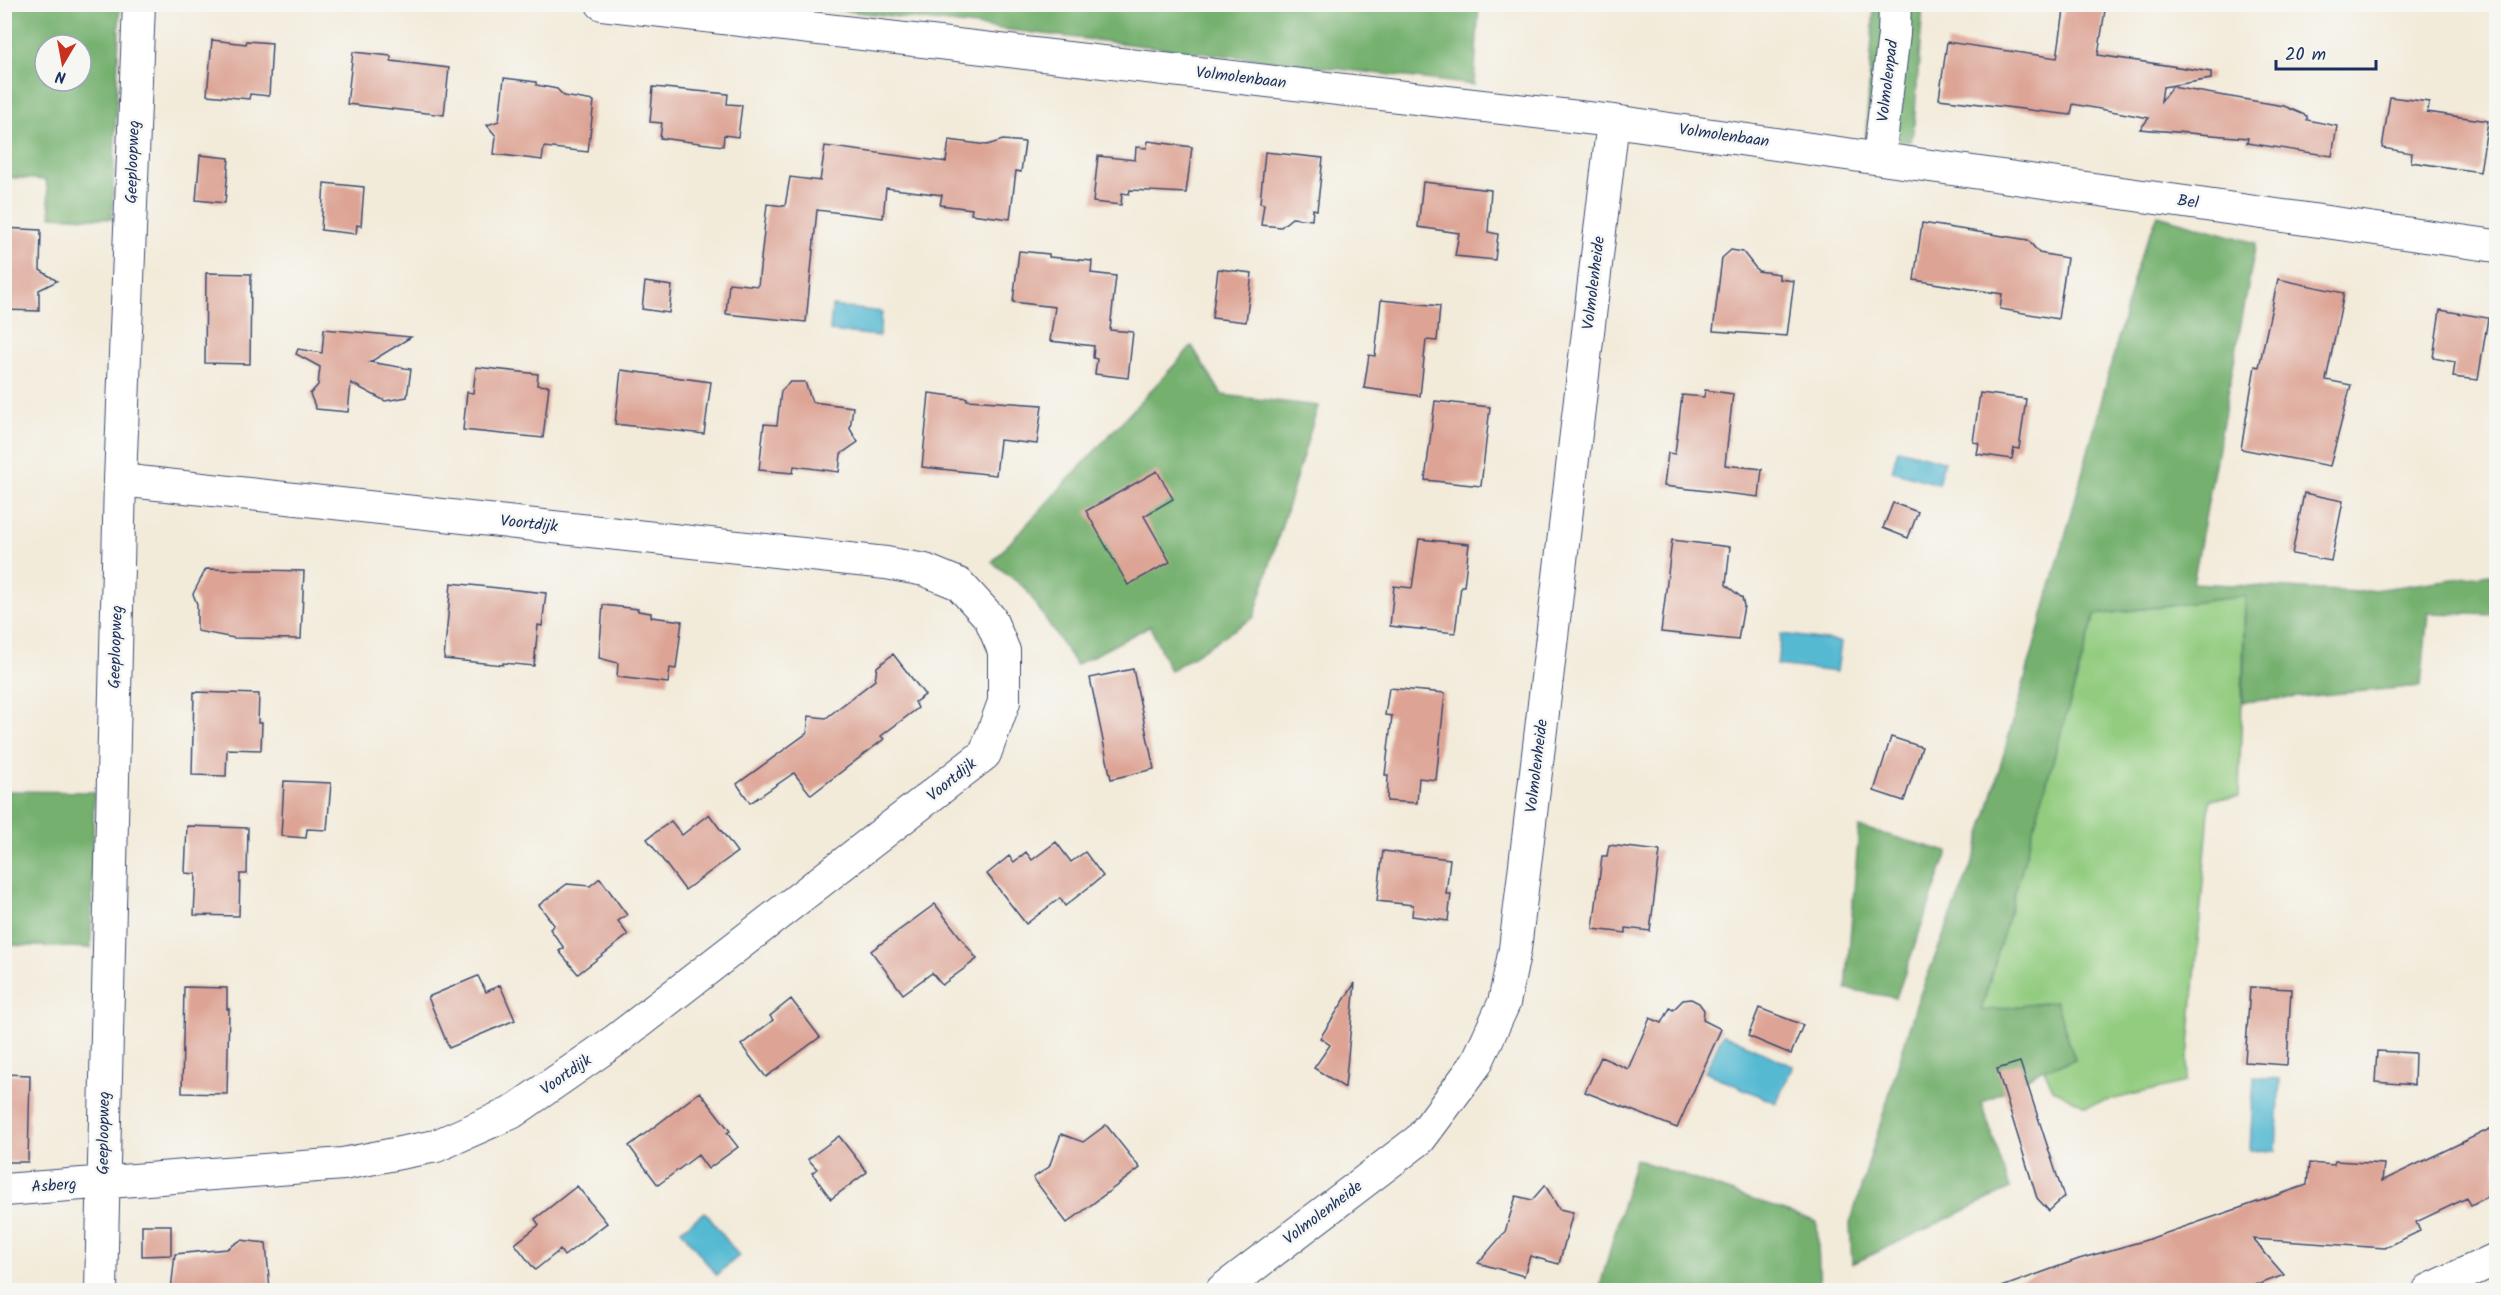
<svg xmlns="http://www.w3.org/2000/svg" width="2501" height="1295" viewBox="0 0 2501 1295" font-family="Kalam,sans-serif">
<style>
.green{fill:#92cc7f;stroke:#567e6e;stroke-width:1.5}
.forest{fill:#75b06e;stroke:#487066;stroke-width:1.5;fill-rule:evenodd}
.water{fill:#54b9d2;stroke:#387498;stroke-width:1.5}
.building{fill:#dda495}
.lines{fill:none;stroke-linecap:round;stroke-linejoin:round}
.street-casing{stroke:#3b4b71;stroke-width:34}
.street{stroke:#fff;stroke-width:32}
.labels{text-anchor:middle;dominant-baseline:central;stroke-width:5;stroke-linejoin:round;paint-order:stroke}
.street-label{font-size:16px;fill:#1b2f5e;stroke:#f6f6f2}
</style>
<rect width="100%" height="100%" fill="#f6f6f2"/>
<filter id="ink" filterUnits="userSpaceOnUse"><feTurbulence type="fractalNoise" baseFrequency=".0167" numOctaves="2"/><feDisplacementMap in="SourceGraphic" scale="12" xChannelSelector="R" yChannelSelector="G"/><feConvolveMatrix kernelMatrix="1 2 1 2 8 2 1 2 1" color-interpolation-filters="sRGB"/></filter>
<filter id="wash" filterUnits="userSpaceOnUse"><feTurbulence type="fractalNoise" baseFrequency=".008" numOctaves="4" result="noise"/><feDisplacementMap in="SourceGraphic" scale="24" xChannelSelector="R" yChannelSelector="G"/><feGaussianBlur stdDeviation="1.35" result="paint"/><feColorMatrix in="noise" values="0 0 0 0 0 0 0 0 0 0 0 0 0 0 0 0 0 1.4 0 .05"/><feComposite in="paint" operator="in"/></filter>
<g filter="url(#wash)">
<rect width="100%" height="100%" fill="#f3ebda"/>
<!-- green -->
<path class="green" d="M 2245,596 L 2239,797 L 2210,799 L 2186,1082 L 2085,1106 L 2053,1089 L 2044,1069 L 2075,1060 L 1980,1011 L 2095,615 Z"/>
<!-- forest -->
<path class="forest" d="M 4,5 L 120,5 L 112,219 L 51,216 L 46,180 L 5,177 ZM 45,45 L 81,45 L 81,81 L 45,81 Z
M 798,5 L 1479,5 L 1474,85 Z
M 1874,5 L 1923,5 L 1914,126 L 1911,142 L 1866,135 Z
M 2158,215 L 2256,243 L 2193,583 L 2359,592 L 2496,573 L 2496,615 L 2428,613 L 2421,686 L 2243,702 L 2245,596 L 2095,615 L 1981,1011 L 2056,1001 L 2075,1060 L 2044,1069 L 1982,1103 L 2010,1189 L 1852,1264 L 1850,1224 L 1917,1002 L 1975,856 L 2073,508 L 2139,259 Z
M 1192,346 L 1222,395 L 1318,406 L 1254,617 L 1170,671 L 1150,626 L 1076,665 L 1026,589 L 992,562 Z
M 5,791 L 94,792 L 91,948 L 5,945 Z
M 1859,827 L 1948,852 L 1896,998 L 1846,989 Z
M 1635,1159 L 1817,1222 L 1820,1290 L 1599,1290 Z"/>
<!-- water -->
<path class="water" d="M 832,306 L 882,312 L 879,336 L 830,331 Z
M 1898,449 L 1944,461 L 1938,484 L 1892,471 Z
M 1781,634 L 1841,642 L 1837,672 L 1777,665 Z
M 1723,1034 L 1793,1066 L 1776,1103 L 1705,1072 Z
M 2254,1077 L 2280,1079 L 2276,1151 L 2250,1150 Z
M 705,1212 L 739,1256 L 716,1275 L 681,1230 Z"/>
<g id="blocks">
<!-- building -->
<path class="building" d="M 2065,4 L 2106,4 L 2098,55 L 2211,72 L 2211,79 L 2163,87 L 2161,101 L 2172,87 L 2284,106 L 2307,116 L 2307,120 L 2337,126 L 2332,156 L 2247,143 L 2248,138 L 2140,129 L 2149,118 L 2073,104 L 2071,115 L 1939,99 L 1947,42 L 2057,58 Z
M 212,40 L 246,44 L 247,41 L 272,43 L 269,96 L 250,94 L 249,99 L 207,95 Z
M 353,52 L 391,56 L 391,61 L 449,68 L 444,115 L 347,104 Z
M 504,78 L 536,82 L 536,85 L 557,89 L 564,96 L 594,101 L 588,152 L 544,147 L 542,160 L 494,154 L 496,136 L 487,125 L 499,121 Z
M 653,87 L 728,94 L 727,104 L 742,105 L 738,137 L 724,135 L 723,146 L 660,138 L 662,123 L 650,122 Z
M 2390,97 L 2429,102 L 2427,112 L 2488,121 L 2480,172 L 2411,162 L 2412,153 L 2382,148 Z
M 949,140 L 987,145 L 1003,140 L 1025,142 L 1021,172 L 1016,171 L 1010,219 L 971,214 L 972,209 L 940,205 L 942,195 L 886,188 L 883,218 L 817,210 L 806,322 L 726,314 L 729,283 L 758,286 L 767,204 L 785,206 L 790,177 L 820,181 L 825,146 L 946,162 Z
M 1148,141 L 1192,147 L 1186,193 L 1130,190 L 1129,194 L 1122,193 L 1121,205 L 1093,202 L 1098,156 L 1135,160 L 1136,147 L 1147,148 Z
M 1265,152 L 1323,158 L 1317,210 L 1313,209 L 1312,220 L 1292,218 L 1281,227 L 1261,225 L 1264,204 L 1260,203 Z
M 200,155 L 229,158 L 225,203 L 196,200 Z
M 1423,182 L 1491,190 L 1488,232 L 1498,234 L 1495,260 L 1455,256 L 1459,233 L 1418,227 Z
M 324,183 L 364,187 L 361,226 L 357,225 L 356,234 L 321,230 Z
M 1922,223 L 2028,240 L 2039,253 L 2067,258 L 2058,319 L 2000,309 L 2002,294 L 1914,280 Z
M 4,228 L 41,230 L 40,270 L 57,281 L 39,290 L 39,311 L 4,310 Z
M 1731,250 L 1743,252 L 1758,271 L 1779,274 L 1779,279 L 1794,281 L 1787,336 L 1713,331 L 1722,258 Z
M 1019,251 L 1049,254 L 1049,257 L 1092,261 L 1091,273 L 1116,276 L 1110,330 L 1133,332 L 1128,378 L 1095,374 L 1097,359 L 1093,358 L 1094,346 L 1050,341 L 1055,307 L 1013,302 Z
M 1218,269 L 1252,273 L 1246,322 L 1212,318 Z
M 206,273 L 251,274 L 250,364 L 205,363 Z
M 2278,279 L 2344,293 L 2326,380 L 2351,385 L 2330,466 L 2241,449 L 2255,366 L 2259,367 Z
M 645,282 L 672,286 L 669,313 L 642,309 Z
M 1381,300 L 1440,306 L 1437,341 L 1426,340 L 1420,396 L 1364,388 L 1369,355 L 1375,356 Z
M 2440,310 L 2488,318 L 2478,380 L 2453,377 L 2455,362 L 2433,358 Z
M 324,329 L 411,337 L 370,362 L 411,369 L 407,397 L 385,401 L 351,383 L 348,412 L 316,409 L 310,394 L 318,385 L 320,367 L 296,354 L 298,349 L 322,353 Z
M 476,367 L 538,374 L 537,385 L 549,386 L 543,438 L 463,430 L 467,392 L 473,393 Z
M 621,370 L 711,382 L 704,434 L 615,424 Z
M 790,382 L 805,382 L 812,402 L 853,407 L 850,429 L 858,442 L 841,454 L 839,472 L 794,466 L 793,473 L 759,470 L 764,424 L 777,425 L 781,391 Z
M 1705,390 L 1733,394 L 1725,465 L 1762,469 L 1759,497 L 1664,486 L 1668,453 L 1675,454 L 1682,395 L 1704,397 Z
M 929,393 L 967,398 L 967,400 L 1042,405 L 1037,444 L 1000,440 L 996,475 L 922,467 Z
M 1980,393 L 2026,399 L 2019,449 L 2014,448 L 2012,459 L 1977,454 L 1979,443 L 1973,442 Z
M 1435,401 L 1490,407 L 1481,486 L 1425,480 Z
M 1157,471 L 1173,499 L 1144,516 L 1170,562 L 1128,585 L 1086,511 Z
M 2304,493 L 2343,501 L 2331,561 L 2292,554 Z
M 1893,503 L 1918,512 L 1908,538 L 1883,528 Z
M 1419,539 L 1469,544 L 1464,586 L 1461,586 L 1455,633 L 1390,626 L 1394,586 L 1412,588 Z
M 1672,540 L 1730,547 L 1726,585 L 1742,598 L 1744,606 L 1738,640 L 1661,632 Z
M 206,569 L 304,571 L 301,639 L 234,638 L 197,631 L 197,604 L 193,594 Z
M 451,583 L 546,593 L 542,626 L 538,625 L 534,666 L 503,663 L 503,665 L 444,659 Z
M 603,605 L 638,609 L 638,611 L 651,613 L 651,617 L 682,621 L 676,669 L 670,668 L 668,683 L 617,677 L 618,663 L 599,658 Z
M 893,654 L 925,695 L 915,702 L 918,708 L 881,736 L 884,739 L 811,795 L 794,773 L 750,803 L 737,784 L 807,733 L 809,716 L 826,718 L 875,680 L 877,667 Z
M 1133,669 L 1154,769 L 1111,779 L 1090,678 Z
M 1389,688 L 1445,693 L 1436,780 L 1419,778 L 1417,803 L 1387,801 L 1388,775 L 1385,775 L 1392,716 L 1385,715 Z
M 194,692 L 259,694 L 258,723 L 262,723 L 261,750 L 227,749 L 226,776 L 192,775 Z
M 1891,737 L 1922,747 L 1904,801 L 1874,791 Z
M 284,781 L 331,783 L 327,830 L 307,829 L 306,838 L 281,836 Z
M 709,814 L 737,852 L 685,890 L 647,839 L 671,821 L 682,835 Z
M 187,826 L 248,828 L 247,874 L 240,874 L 239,916 L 194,915 L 196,874 L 185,873 Z
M 1056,842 L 1071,862 L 1085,852 L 1103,876 L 1065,906 L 1060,898 L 1026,924 L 987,874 L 1009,856 L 1014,862 L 1026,852 L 1032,860 Z
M 1609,845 L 1660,851 L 1650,931 L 1626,928 L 1626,933 L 1593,929 L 1602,856 L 1607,856 Z
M 1383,851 L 1450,859 L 1446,894 L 1451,894 L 1448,921 L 1412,916 L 1413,905 L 1377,901 Z
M 600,878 L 627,915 L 618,921 L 628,935 L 578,974 L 559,951 L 564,948 L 550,929 L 554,925 L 539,905 L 567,884 L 590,886 Z
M 935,904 L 977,959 L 942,985 L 932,973 L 903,994 L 871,951 Z
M 478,976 L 486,992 L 500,985 L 515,1020 L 449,1048 L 428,997 Z
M 1355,983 L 1350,1035 L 1345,1088 L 1314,1068 L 1330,1045 L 1320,1038 Z
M 184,987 L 227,988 L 227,1009 L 229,1009 L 227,1094 L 182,1093 Z
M 2250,987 L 2291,989 L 2287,1065 L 2245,1062 Z
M 791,999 L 820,1037 L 766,1077 L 741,1045 L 773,1020 L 770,1016 Z
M 1691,999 L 1699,1003 L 1704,1010 L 1703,1020 L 1721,1029 L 1677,1128 L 1585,1092 L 1601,1057 L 1628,1069 L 1650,1018 L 1662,1023 L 1670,1008 L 1673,1010 L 1683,1000 Z
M 1759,1008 L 1803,1025 L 1791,1054 L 1748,1036 Z
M 2377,1051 L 2415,1053 L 2414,1085 L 2375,1082 Z
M 2020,1062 L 2064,1197 L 2049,1211 L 2037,1198 L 1997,1069 Z
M 4,1074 L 30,1075 L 28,1162 L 4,1162 Z
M 700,1092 L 730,1131 L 727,1133 L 738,1147 L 708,1169 L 698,1155 L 658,1185 L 629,1146 Z
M 1106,1125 L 1140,1168 L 1067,1223 L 1033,1178 L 1049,1167 L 1061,1134 L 1083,1142 Z
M 2496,1126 L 2496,1192 L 2471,1205 L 2467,1198 L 2416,1222 L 2420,1231 L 2385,1248 L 2253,1239 L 2284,1275 L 2260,1284 L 2227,1287 L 2228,1290 L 2003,1290 L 2002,1287 L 2079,1259 L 2143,1241 L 2307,1185 L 2309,1163 L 2334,1165 L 2335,1161 L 2384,1164 L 2382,1181 Z
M 839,1136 L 867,1172 L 831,1199 L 812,1173 L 817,1169 L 808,1159 Z
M 1545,1185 L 1559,1209 L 1573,1212 L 1559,1264 L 1530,1256 L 1524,1276 L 1478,1263 L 1505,1232 L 1516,1196 L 1532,1200 Z
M 577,1186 L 607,1223 L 564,1256 L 560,1250 L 535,1270 L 515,1244 L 539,1225 L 535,1219 Z
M 142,1225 L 171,1225 L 171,1255 L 142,1256 Z
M 241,1240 L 266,1243 L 270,1290 L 171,1290 L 175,1254 L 227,1249 Z"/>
</g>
</g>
<g filter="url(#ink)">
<use href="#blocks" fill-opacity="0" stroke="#3b4b71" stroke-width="1.5"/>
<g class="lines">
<!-- street casing -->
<g class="street-casing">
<path id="street" d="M 602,4 L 1613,121 L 2496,246
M 1879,158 L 1894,34 L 1895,4
M 4,1190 L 343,1164 L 436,1146 L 511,1113 L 616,1040 L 985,754 L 1004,702 L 1004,651 L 990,618 L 959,584 L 925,570 L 886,563 L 120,480
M 101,1290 L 120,480 L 139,4
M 1222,1290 L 1420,1139 L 1476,1064 L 1504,1003 L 1515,949 L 1613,121
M 2429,1290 L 2496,1259"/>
</g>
<!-- street -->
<use href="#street" class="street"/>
</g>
</g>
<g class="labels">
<!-- street labels -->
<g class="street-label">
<text transform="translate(1241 78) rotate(7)">Volmolenbaan</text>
<text transform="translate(1888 81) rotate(-83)">Volmolenpad</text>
<text transform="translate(1724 136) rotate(8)">Volmolenbaan</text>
<text transform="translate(133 162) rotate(-88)">Geeploopweg</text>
<text transform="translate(2188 202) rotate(8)">Bel</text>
<text transform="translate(1594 283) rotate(-83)">Volmolenheide</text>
<text transform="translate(529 524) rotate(6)">Voortdijk</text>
<text transform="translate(116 647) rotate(-88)">Geeploopweg</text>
<text transform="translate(1537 766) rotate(-83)">Volmolenheide</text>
<text transform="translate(952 780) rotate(-39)">Voortdijk</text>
<text transform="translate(566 1075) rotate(-35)">Voortdijk</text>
<text transform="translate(104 1133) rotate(-89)">Geeploopweg</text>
<text transform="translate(54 1186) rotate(-4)">Asberg</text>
<text transform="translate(1323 1213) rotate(-37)">Volmolenheide</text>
</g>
</g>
<!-- margin -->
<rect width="2501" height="1295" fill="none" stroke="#f6f6f2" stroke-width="24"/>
<!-- north arrow -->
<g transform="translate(63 63) rotate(190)"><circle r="28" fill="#f6f6f2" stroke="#9ea6b7" stroke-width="1.5"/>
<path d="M0-4.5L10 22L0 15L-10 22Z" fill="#c8321e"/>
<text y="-9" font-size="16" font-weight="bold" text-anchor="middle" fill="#1b2f5e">N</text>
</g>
<!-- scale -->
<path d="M2276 60v9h100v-9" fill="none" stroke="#1b2f5e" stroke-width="3"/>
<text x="2285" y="60" font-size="18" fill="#1b2f5e" stroke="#f6f6f2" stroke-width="4.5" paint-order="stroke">20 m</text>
</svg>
